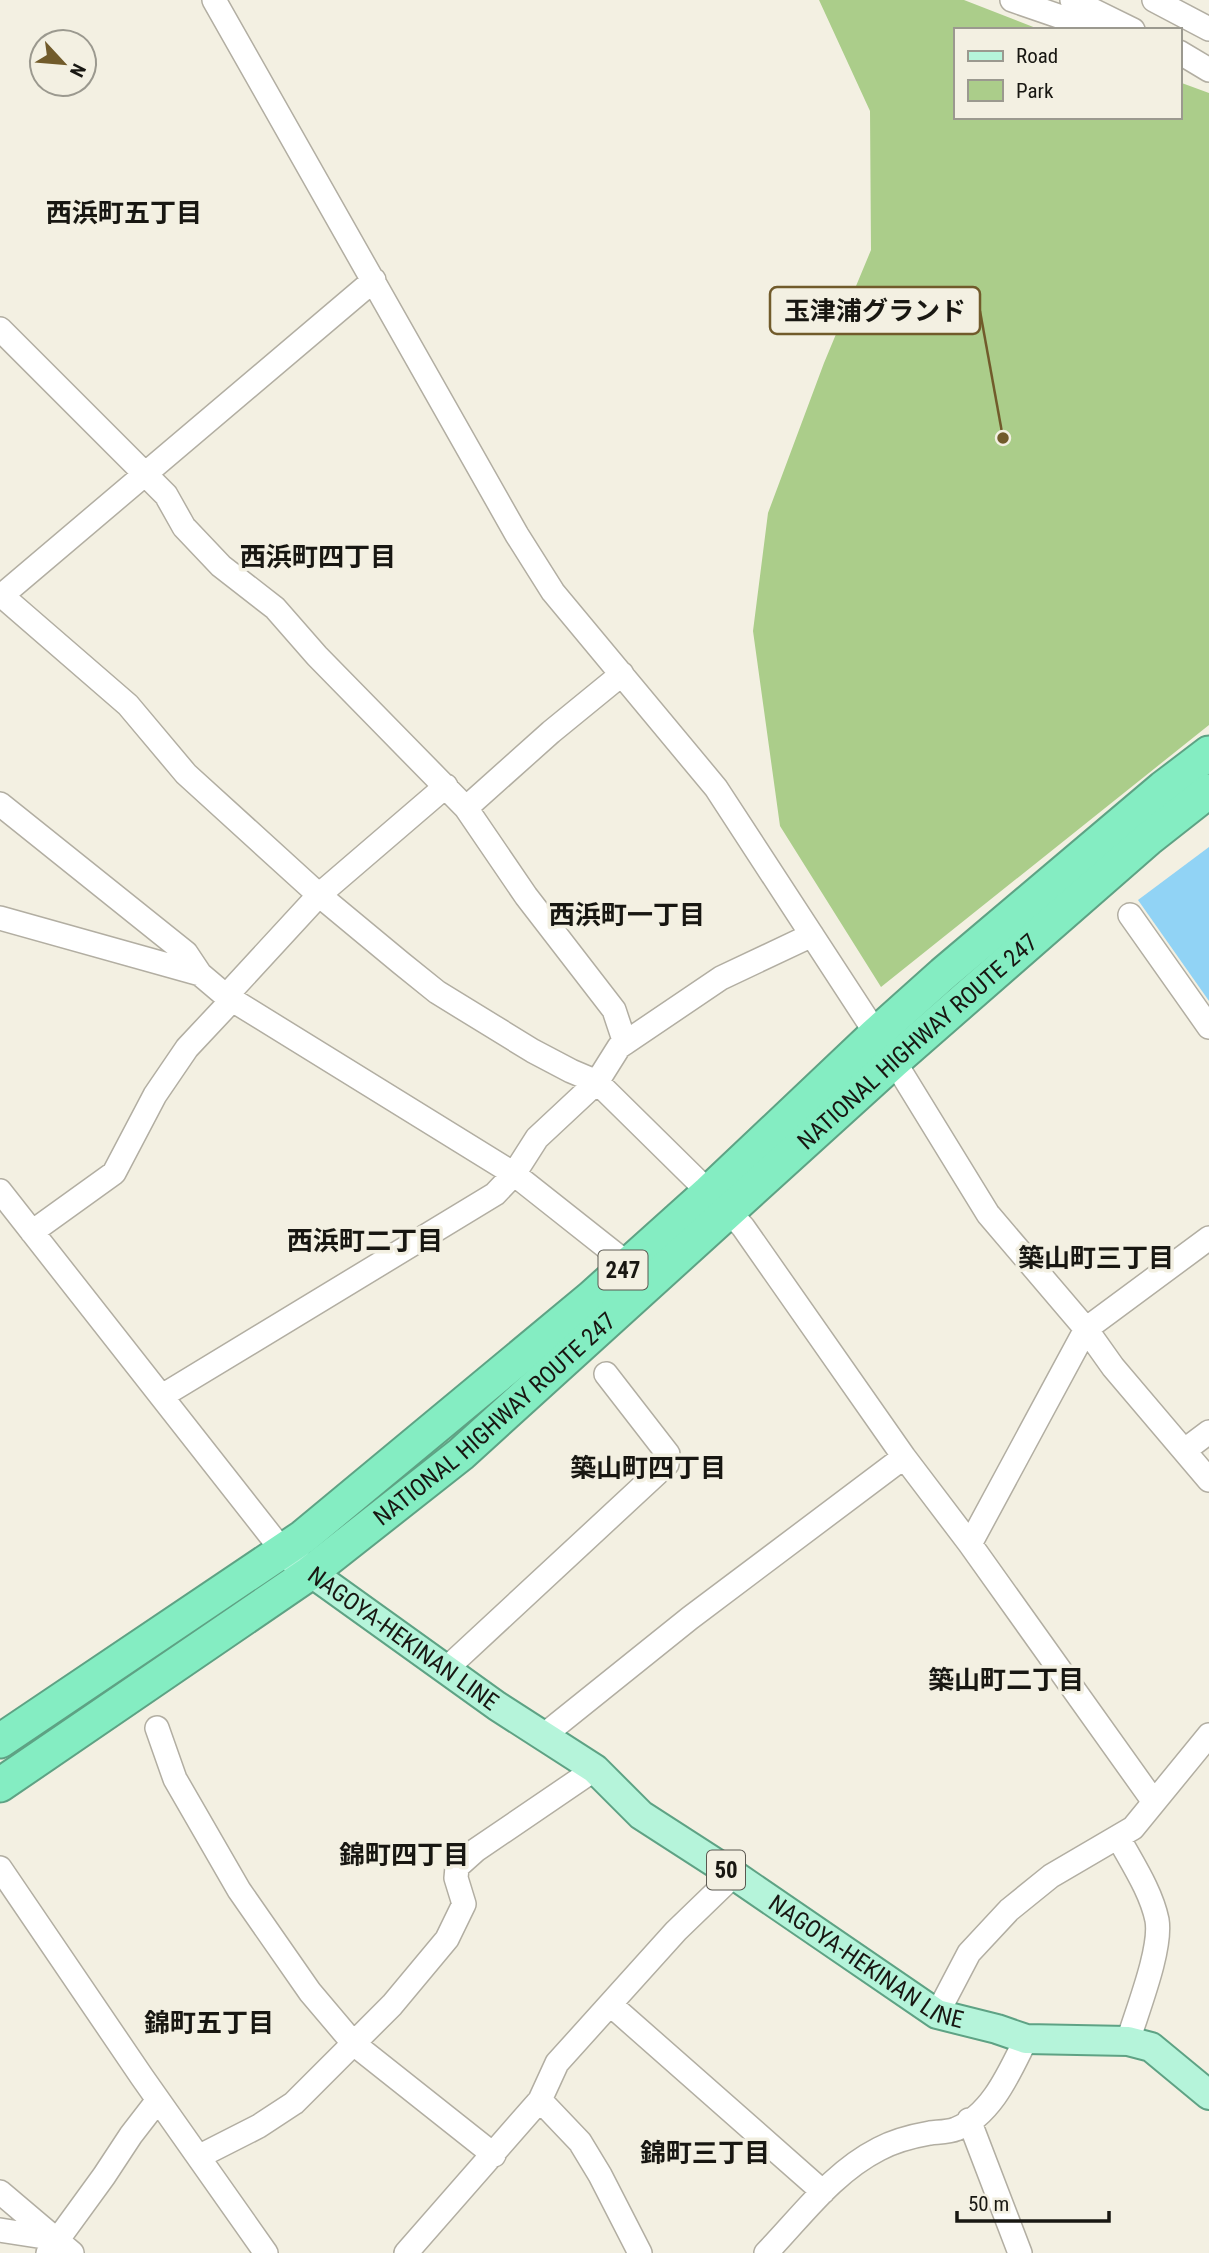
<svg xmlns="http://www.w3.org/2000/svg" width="1209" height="2253" viewBox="0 0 1209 2253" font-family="'Roboto Condensed','Noto Sans JP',sans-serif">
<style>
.green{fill:#abcd8a}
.water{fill:#91d3f5}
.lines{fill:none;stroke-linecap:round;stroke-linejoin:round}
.minor-casing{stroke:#b2aea2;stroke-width:26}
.major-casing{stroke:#5ea284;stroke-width:32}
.highway-casing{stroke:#5ea284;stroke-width:37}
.minor{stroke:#fff;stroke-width:23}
.major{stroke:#b5f4da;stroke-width:28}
.highway{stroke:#84edc2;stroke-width:33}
.labels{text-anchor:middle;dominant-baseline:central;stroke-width:7;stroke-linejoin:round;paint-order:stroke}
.shield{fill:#f3f0e2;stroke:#5a5850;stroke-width:2}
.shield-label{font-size:23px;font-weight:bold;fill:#181712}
.street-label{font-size:24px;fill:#181712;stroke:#f3f0e2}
.neighbourhood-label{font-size:26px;font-weight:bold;fill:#181712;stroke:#f3f0e2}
.leader{fill:none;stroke:#715b2b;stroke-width:2.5}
.callout-dot{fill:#715b2b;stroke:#f3f0e2;stroke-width:2.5}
.callout{fill:#f3f0e2;stroke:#715b2b;stroke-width:2.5}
.callout-label{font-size:26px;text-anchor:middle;font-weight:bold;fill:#181712}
</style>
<rect width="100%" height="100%" fill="#f3f0e2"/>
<!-- green -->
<path class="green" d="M 819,0 L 964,0 L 1041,30 L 955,30 L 955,117 L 1179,117 L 1179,82 L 1209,93 L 1209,725 L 881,987 L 780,826 L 753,631 L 768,513 L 824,363 L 871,250 L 870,111 Z"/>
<!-- water -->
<path class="water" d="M 1209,847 L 1209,1001 L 1138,900 Z"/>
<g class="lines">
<!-- minor casing -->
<g class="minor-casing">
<path id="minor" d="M 214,0 L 517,535 L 553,592 L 716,788 L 894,1061 L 988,1214 L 1086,1329 L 1113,1367 L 1209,1480
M 1012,0 L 1099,30
M 1072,0 L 1133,30
M 1154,0 L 1209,29
M 1179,52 L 1209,70
M 0,329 L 166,495 L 184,527 L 221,566 L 275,608 L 317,656 L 466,808 L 526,896 L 614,1010 L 625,1043
M 1,595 L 128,705 L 186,774 L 319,895 L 401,963 L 437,992 L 533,1051 L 571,1071 L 597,1082 L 730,1213 L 743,1227 L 904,1457 L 970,1544 L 1154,1802
M 0,597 L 374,280
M 0,804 L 186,953 L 200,974 L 226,996 L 514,1174 L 629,1265
M 466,808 L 551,732 L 622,674
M 1130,915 L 1209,1027
M 0,918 L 200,974
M 226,996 L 319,895 L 446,786
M 0,1191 L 282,1550
M 32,1232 L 114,1173 L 155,1095 L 187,1048 L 232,1000
M 162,1396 L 495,1194 L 514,1174 L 537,1138 L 597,1082 L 619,1047 L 721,978 L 812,935
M 1185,1450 L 1209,1432
M 970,1544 L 1086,1329 L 1209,1238
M 445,1670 L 667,1464 L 668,1454 L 606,1374
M 157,1728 L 175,1779 L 239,1890 L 310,1992 L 354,2044 L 494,2155
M 543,1736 L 690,1618 L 904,1457
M 1118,1837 C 1132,1863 1151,1891 1157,1920 C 1162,1949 1137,2011 1128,2041
M 0,1868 L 142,2077 L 266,2253
M 611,2005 L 823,2192
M 937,2014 L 969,1953 L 1009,1910 L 1051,1876 L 1133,1828 L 1209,1735
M 540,2100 L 580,2142 L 600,2175 L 640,2253
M 969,2120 L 1020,2253
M 200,2156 L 259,2126 L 294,2103 L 392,2005 L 447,1939 L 464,1904 L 456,1878 L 457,1867 L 476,1850 L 595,1769
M 0,2192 L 72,2253
M 0,2230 L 57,2239
M 48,2253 L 104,2176 L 131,2135 L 158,2100
M 406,2253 L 540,2100 L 557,2063 L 676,1931 L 734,1875
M 766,2253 C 802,2216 832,2173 879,2149 C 894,2141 913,2136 930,2133 C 938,2132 949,2132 956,2129 C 992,2115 1010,2071 1026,2039"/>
</g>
<!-- major casing -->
<g class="major-casing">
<g id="major">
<path id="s1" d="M 295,1561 L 497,1706 L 595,1769 L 641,1815 L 734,1875 L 937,2014 L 997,2029 L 1026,2039 L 1128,2041 L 1151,2047 L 1209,2095"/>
</g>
</g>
<!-- highway casing -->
<g class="highway-casing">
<g id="highway">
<path d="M 0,1741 L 303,1537 L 591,1298 L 709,1192 L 876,1034 L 943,974 L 1163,788 L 1209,753"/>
<path id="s2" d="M 0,1785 L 310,1573 L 461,1454 L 894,1061 L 1148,839 L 1209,791"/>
</g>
</g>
<!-- minor -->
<use href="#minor" class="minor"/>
<!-- major -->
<use href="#major" class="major"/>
<!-- highway -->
<use href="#highway" class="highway"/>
</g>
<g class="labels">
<!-- shield labels -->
<g class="shield">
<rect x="598.5" y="1250.5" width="49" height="39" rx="5"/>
<rect x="707" y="1850.5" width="38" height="39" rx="5"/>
</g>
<g class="shield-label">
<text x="623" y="1270">247</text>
<text x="726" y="1870">50</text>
</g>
<!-- street labels -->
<g class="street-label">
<text stroke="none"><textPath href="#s2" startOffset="1183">NATIONAL HIGHWAY ROUTE 247</textPath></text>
<text stroke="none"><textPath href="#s2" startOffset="616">NATIONAL HIGHWAY ROUTE 247</textPath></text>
<text stroke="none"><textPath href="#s1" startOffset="133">NAGOYA-HEKINAN LINE</textPath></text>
<text stroke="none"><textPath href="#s1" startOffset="700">NAGOYA-HEKINAN LINE</textPath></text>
</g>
<!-- neighbourhood labels -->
<g class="neighbourhood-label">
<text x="124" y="213">西浜町五丁目</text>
<text x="318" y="557">西浜町四丁目</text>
<text x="627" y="915">西浜町一丁目</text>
<text x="365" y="1241">西浜町二丁目</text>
<text x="1096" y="1258">築山町三丁目</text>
<text x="648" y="1468">築山町四丁目</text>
<text x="1006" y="1680">築山町二丁目</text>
<text x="404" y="1855">錦町四丁目</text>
<text x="209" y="2023">錦町五丁目</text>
<text x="705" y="2153">錦町三丁目</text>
</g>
</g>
<!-- callouts -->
<path class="leader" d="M1003 438L980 311"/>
<circle class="callout-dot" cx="1003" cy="438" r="7"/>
<rect class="callout" x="770" y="287" width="210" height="47" rx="7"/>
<g class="callout-label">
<text x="875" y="320">玉津浦グランド</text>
</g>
<!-- legend -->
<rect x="954" y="28" width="228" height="91" fill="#f3f0e2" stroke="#9b998f" stroke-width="2"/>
<rect x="968" y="51" width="35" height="10" fill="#b5f4da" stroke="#9b998f" stroke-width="2"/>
<text x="1016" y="63" font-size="21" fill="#181712">Road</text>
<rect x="968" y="80" width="35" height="21" fill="#abcd8a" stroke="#9b998f" stroke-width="2"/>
<text x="1016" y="98" font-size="21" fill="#181712">Park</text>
<!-- north arrow -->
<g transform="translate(63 63) rotate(116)"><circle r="33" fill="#f3f0e2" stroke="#9b998f" stroke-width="2"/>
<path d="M0-5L12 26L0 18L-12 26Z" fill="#715b2b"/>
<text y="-10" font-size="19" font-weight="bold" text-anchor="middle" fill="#181712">N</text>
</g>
<!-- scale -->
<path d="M957 2211v10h152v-10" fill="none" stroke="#181712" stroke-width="3.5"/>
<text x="968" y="2211" font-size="21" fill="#181712" stroke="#f3f0e2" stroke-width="5" paint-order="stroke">50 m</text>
</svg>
